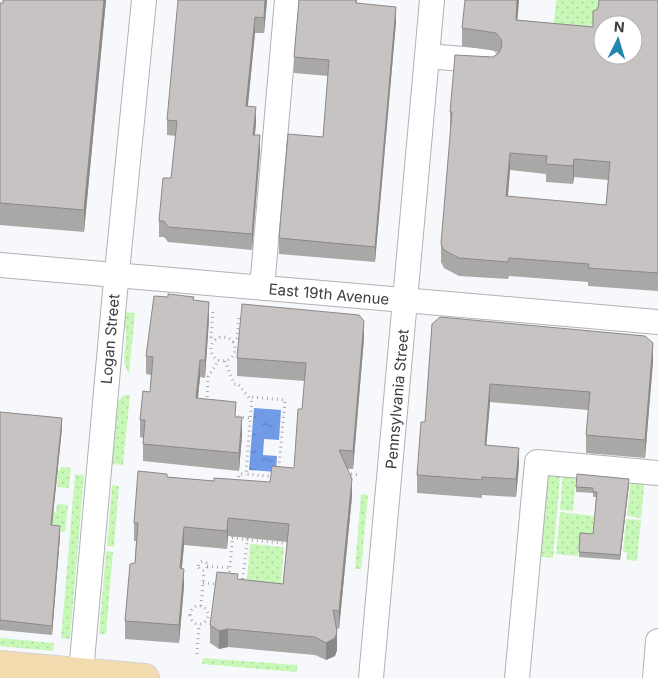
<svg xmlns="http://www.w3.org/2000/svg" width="658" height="678" viewBox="0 0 658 678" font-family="Inter,sans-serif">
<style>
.grass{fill:url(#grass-dots)}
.water{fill:url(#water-ripples)}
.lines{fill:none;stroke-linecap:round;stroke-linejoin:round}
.minor-casing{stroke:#b0b2b5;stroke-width:26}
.major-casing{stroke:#d4d4d5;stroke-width:30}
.path{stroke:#a9aaac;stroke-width:3;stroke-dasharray:1 4;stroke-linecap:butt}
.minor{stroke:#fff;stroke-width:24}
.major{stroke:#f2dcaf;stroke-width:28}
.wall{fill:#aaa8a7;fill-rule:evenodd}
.shaded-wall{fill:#8b8888}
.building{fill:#c6c3c2;stroke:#8b8888;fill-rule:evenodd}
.labels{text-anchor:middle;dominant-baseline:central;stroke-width:4;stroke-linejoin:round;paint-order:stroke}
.street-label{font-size:15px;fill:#3c3d3e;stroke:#fff}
</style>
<defs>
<pattern id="grass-dots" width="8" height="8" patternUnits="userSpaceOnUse" patternTransform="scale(1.25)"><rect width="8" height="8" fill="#c8f8b8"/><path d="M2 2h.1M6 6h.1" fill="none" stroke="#add69f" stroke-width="1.8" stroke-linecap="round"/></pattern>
<pattern id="water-ripples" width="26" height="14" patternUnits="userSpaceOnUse" patternTransform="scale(1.25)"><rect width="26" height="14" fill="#719ae7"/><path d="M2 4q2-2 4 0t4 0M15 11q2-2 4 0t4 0" fill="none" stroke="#5e7fbd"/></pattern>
</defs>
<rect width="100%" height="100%" fill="#f7f8fb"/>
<!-- grass -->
<path class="grass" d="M 556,0 L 599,0 L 598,9 L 607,9 L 606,20 L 552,41 Z
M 121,312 L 135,313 L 129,374 C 118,356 130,344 125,327 C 124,321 121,319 121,312 Z
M 124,395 L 130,395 L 123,465 L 112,464 L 118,401 Z
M 541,465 L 561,467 L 553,558 L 533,556 Z
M 60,467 L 71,468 L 69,488 L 57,487 L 58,475 L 47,474 L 48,469 L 60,470 Z
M 563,470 L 576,475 L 573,511 L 560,510 Z
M 75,474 L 84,475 L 70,639 L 61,638 Z
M 631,477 L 645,479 L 641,518 L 627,516 Z
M 112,485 L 119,486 L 114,547 L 107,546 Z
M 361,494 L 368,495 L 361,569 L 355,569 Z
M 57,504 L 68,505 L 65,532 L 43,530 L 52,526 L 53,515 L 45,514 L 45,511 L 56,512 Z
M 560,512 L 594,516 L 592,538 L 580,537 L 578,556 L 556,554 Z
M 626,519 L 641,520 L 637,561 L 627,560 L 627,553 L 623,552 Z
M 250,544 L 284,547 L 280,595 L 246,592 Z
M 106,551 L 113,552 L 106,634 L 99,634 Z
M 0,638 L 54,643 L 53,651 L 0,646 Z
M 203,658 L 297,665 L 297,672 L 202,664 Z"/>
<!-- water -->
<path class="water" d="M 254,408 L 281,410 L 279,440 L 264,439 L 263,455 L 277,456 L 276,472 L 249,470 Z"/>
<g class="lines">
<!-- minor casing -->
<g class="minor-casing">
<path id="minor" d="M 427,56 L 487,61
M 0,265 L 658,322
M 262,288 L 287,0
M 81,672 L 114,302 L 144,0
M 371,678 L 432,0
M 517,678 L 537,462 L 658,473
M 655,678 L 658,641"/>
</g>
<!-- major casing -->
<g class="major-casing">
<path id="major" d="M 0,665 L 145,678"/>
</g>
<!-- path -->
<path class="path" d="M 213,312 L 211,337 L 213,341
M211 349a12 12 0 1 1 24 0a12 12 0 1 1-24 0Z
M 233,342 L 237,339 L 239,316
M 225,361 L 234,384 L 238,384 L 251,400
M 252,397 L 285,400 L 278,477 L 246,474 Z
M 207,402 L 208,377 L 219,360
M 233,416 L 250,418
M 346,473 L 359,475
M 238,482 L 239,474 L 246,474
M 232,538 L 291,544
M198.5 566a4.5 4.5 0 1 1 9 0a4.5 4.5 0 1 1-9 0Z
M 207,566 L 230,568
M 229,577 L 233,533
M 203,583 L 219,584
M 242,584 L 248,535
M 201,606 L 204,571
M190 615a9 9 0 1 1 18 0a9 9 0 1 1-18 0Z
M 197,654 L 199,624"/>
<!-- minor -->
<use href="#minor" class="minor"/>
<!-- major -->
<use href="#major" class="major"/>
</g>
<!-- wall -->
<path class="wall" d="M 106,0 L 84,232 L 0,225 L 0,3 Z
M 267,0 L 264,33 L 255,33 L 248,106 L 256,123 L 255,135 L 260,151 L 252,250 L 168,242 L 164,237 L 159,237 L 159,221 L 171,178 L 176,136 L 167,135 L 167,120 Z
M 299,0 L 357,0 L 357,3 L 396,22 L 375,262 L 279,254 L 279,238 L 323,137 L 328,76 L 294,73 L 294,57 Z
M 519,0 L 517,20 L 593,27 L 658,0 L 658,291 L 588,286 L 588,282 L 509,276 L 508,279 L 459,276 L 444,268 L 441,262 L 441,244 L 451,130 L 450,130 L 450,112 L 493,57 L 498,53 L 496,51 L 462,46 L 462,28 ZM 510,170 L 546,174 L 546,182 L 573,184 L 574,177 L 608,180 L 606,205 L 508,197 Z
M 194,300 L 209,319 L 205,378 L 200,377 L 198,398 L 236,417 L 242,435 L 239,471 L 143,461 L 143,438 L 140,437 L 140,420 L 150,392 L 151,375 L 146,374 L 146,356 Z
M 432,324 L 653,361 L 645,458 L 586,453 L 586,435 L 588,410 L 490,402 L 486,445 L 519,465 L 516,497 L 482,495 L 482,498 L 417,493 L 417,475 L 425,422 Z
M 364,338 L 353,469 L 347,469 L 352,496 L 339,629 L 336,628 L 337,650 L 335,656 L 326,660 L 315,655 L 228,647 L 219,649 L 210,643 L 210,625 L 238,579 L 283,584 L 287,542 L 228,536 L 227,549 L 184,545 L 182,568 L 184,586 L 179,643 L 125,639 L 125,621 L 135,563 L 136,541 L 134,541 L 134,523 L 167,477 L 214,481 L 270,482 L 294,468 L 302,409 L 305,381 L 237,376 L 237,358 Z
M 0,412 L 62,428 L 52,525 L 60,536 L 52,635 L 0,630 Z
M 629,484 L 620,560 L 579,557 L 579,552 L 593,534 L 596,497 L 593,497 L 593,493 L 576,492 L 576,487 Z"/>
<!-- shaded-wall -->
<path class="shaded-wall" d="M 104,0 L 106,0 L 84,232 L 84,210 Z
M 265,0 L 267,0 L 264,33 L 264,18 Z
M 517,0 L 519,0 L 516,38 L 516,20 Z
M 396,7 L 396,22 L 375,262 L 375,247 Z
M 255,17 L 255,33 L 246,122 L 246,106 Z
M 256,107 L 256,123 L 253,150 L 253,135 Z
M 260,135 L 260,151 L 252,250 L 252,234 Z
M 510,153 L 510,170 L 506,214 L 506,196 Z
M 574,159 L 574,177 L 573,184 L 573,166 Z
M 209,302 L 209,319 L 205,378 L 205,360 Z
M 364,321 L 364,338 L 353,469 L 353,451 Z
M 653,343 L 653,361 L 645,458 L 645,440 Z
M 200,360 L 200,377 L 196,416 L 196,398 Z
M 490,384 L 490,402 L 485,462 L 485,445 Z
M 242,417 L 242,435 L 239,471 L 239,453 Z
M 62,418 L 62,428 L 51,535 L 51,525 Z
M 519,448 L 519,465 L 516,497 L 516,479 Z
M 352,479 L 352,496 L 339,629 L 339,611 Z
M 629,479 L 629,484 L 620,560 L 620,555 Z
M 228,518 L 228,536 L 227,549 L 227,531 Z
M 60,526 L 60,536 L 52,635 L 52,626 Z
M 184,527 L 184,545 L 180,586 L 180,568 Z
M 184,569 L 184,586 L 179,643 L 179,625 Z
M 228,629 L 228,647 L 219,649 L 219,631 Z
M 337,632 L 337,650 L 335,656 L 326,660 L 326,643 Z"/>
<!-- building -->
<path class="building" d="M 3,0 L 104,0 L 84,210 L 0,203 L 0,3 L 3,3 Z
M 178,0 L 265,0 L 264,18 L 255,17 L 246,106 L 256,107 L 253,135 L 260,135 L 252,234 L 168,227 L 164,221 L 159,221 L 163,178 L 171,178 L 177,121 L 167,120 Z
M 299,0 L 356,0 L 356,3 L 396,7 L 375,247 L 279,238 L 288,134 L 323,137 L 329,60 L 294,57 Z
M 465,0 L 517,0 L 516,20 L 593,27 L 593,11 L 598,9 L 599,0 L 658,0 L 658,273 L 588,268 L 589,264 L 509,258 L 508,262 L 459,258 L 444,250 L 441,244 L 452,112 L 450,112 L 455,55 L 493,57 L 499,53 L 502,46 L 501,39 L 496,33 L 462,28 ZM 603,25 L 633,25 L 633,55 L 603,55 ZM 510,153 L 547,156 L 546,164 L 573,166 L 574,159 L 610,162 L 606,205 L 506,196 Z
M 168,294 L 194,297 L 193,300 L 209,302 L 205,360 L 200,360 L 196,398 L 236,402 L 235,417 L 242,417 L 239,453 L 143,444 L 145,420 L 140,420 L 143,391 L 150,392 L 153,357 L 146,356 L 154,296 L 168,297 Z
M 242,304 L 359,315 L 364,321 L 353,451 L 339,450 L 352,479 L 339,611 L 333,610 L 337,632 L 335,638 L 326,643 L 315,637 L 228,629 L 219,631 L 210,625 L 217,572 L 238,574 L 237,579 L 283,584 L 289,524 L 228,518 L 227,531 L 184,527 L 180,568 L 184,569 L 179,625 L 125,621 L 130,564 L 135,563 L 138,523 L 134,523 L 138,471 L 167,474 L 167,477 L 214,481 L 214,478 L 270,482 L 272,466 L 294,468 L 298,409 L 302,409 L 306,363 L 237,358 Z
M 440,317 L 645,336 L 653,343 L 645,440 L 586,435 L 590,392 L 490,384 L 485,445 L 519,448 L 516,479 L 482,477 L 482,480 L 417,475 L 421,422 L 425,422 L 432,324 Z
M 0,412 L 62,418 L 51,525 L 60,526 L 52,626 L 0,620 Z
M 577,474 L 629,479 L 620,555 L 579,552 L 580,533 L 593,534 L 597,492 L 593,492 L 593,488 L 576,487 Z"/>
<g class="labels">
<!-- street labels -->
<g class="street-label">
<text transform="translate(329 294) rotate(5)">East 19th Avenue</text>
<text transform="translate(110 339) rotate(-85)">Logan Street</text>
<text transform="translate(397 399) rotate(-85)">Pennsylvania Street</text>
</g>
</g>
<!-- north arrow -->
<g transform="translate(618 40) rotate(5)"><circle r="24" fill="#ffffff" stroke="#b1b1b2"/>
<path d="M0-4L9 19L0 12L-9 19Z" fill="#2386b0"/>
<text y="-8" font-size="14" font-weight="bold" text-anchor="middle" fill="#3c3d3e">N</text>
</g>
</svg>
